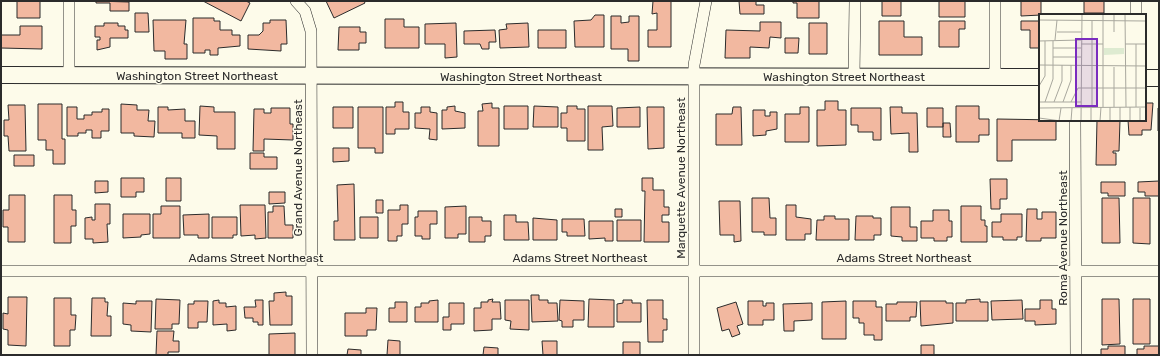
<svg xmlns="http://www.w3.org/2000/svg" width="1160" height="356" viewBox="0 0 1160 356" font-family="Rubik,sans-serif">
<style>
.building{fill:#f2b8a0;stroke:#2b2b2b}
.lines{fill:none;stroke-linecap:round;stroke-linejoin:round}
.street-casing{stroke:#2b2b2b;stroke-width:12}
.secondary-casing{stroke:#2b2b2b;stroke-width:18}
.street{stroke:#fdfbea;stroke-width:11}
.secondary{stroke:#fdfbea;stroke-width:16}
.labels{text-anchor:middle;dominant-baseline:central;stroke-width:3;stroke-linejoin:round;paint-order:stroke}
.street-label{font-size:12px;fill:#2b2b2b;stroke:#fdfbea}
.inset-road{fill:none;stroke:#a9a89e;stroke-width:1}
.view{fill:#7b2cbf;fill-opacity:0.15;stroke:#7b2cbf;stroke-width:2}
.inset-edge{fill:none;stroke:#2b2b2b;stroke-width:2}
</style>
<rect width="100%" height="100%" fill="#fdfbea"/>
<!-- building -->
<path class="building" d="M 17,1 L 40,1 L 40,18 L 17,18 Z
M 96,1 L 129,2 L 129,11 L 110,11 L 110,3 L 96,3 Z
M 203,1 L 246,1 L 250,3 L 241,21 Z
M 326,1 L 364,1 L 365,3 L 334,18 Z
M 653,1 L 671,1 L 671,47 L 648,47 L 648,30 L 657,30 L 657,13 L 652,14 Z
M 739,1 L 756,1 L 756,5 L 764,5 L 764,14 L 740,14 Z
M 793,1 L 819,1 L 819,18 L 797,18 L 797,3 L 793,3 Z
M 882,1 L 901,1 L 901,16 L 882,16 Z
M 939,1 L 965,1 L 965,17 L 939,17 Z
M 1021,1 L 1041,1 L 1041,15 L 1021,16 Z
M 1084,1 L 1104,1 L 1104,13 L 1084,13 Z
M 135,13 L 148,13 L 149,32 L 135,32 Z
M 595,15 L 604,15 L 604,47 L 575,47 L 574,21 L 591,20 Z
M 611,16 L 621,16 L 621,23 L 629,22 L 629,16 L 639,16 L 639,61 L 628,61 L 628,49 L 611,49 Z
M 193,18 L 214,18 L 214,21 L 220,21 L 220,30 L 232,30 L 232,35 L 240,35 L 240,46 L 218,48 L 218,55 L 210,55 L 210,50 L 205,50 L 205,53 L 193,53 Z
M 385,19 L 404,19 L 404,27 L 419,27 L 419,48 L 385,48 Z
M 153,20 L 186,20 L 184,44 L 187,44 L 187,59 L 165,59 L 165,51 L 154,51 Z
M 270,20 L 286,20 L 287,44 L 281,44 L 281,51 L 248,49 L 248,35 L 259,35 L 263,31 L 263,23 L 270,23 Z
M 879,21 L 904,21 L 904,37 L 922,37 L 922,55 L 879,55 Z
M 939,21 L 965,21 L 965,29 L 959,29 L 959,47 L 939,47 Z
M 1021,21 L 1040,21 L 1040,48 L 1030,48 L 1030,30 L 1021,30 Z
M 760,22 L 781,22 L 781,38 L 770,37 L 769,48 L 750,47 L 750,58 L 725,58 L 726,30 L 760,31 Z
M 104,23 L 118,23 L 118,26 L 125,26 L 125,30 L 128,30 L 128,38 L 110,38 L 110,47 L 97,50 L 97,40 L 100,40 L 100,37 L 95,37 L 95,26 L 104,26 Z
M 456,23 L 457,57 L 445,58 L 445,44 L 425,44 L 425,24 Z
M 528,23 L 529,47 L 500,48 L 499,30 L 507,29 L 506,24 Z
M 809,23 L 827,23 L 827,54 L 809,54 Z
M 20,26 L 42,26 L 42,49 L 1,48 L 1,35 L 20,35 Z
M 339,27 L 360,27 L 360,32 L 366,32 L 366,43 L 359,43 L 359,50 L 338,50 Z
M 495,30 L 496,42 L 489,42 L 489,49 L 482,49 L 480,44 L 464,44 L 464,31 Z
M 538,30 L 566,30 L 566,48 L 538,48 Z
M 785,38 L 799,38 L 798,53 L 785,53 Z
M 825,101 L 838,101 L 838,110 L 846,110 L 846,145 L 817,146 L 817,110 L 825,110 Z
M 395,102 L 403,102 L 403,112 L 409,112 L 409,129 L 395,129 L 395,134 L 386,134 L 386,107 L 395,107 Z
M 492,103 L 492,108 L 499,108 L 499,146 L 478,146 L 478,111 L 483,111 L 482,104 Z
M 1145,103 L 1153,103 L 1151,130 L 1142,130 L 1142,135 L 1129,135 L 1128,120 L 1145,120 Z
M 38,104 L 62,104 L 62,139 L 65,139 L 65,164 L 53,164 L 53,150 L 46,150 L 46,140 L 38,140 Z
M 121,104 L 137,105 L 137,110 L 149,110 L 148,121 L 155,121 L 154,137 L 134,136 L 134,133 L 121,133 Z
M 8,105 L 25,105 L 26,151 L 9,151 L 8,136 L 4,136 L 4,120 L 9,120 Z
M 200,106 L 214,107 L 214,112 L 235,112 L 235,149 L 217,149 L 217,136 L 199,135 Z
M 455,106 L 455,111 L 465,113 L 465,128 L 442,129 L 442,110 L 447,110 L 447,107 Z
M 504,106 L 528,106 L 528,129 L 504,129 Z
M 534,106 L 558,107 L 558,127 L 533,127 Z
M 567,106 L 577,106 L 577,109 L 585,109 L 585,141 L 567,141 L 567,128 L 561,128 L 561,113 L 567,113 Z
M 588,106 L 612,106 L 613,126 L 602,127 L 603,150 L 588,150 Z
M 956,106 L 979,106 L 979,119 L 989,119 L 989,135 L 979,135 L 979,142 L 956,142 Z
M 67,107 L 77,107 L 77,119 L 84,119 L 84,115 L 92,115 L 92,112 L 102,112 L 102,109 L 109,109 L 109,131 L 101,131 L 101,138 L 92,138 L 92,130 L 86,130 L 86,133 L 78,133 L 78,136 L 67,136 Z
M 158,107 L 168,107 L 168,110 L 185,109 L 185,121 L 195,121 L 195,138 L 182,138 L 182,133 L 158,133 Z
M 333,107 L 353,107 L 353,128 L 333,128 Z
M 358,107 L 383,107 L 383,153 L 375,153 L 375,148 L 358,148 Z
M 421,107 L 430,107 L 430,112 L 437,113 L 437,140 L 429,139 L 430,129 L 415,128 L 415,113 L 421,113 Z
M 640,107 L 640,127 L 617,127 L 617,108 Z
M 647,107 L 664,107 L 664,148 L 648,149 Z
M 733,107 L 741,107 L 742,145 L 716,145 L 716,114 L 732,114 Z
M 800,107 L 809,107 L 809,142 L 785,142 L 785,114 L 800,114 Z
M 890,107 L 902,107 L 902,113 L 917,113 L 918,152 L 909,152 L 909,133 L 891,134 Z
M 271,108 L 290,108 L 290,124 L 293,124 L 293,140 L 264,139 L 264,151 L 253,151 L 254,109 L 264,109 L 264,113 L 271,113 Z
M 851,108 L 881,108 L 881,140 L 873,140 L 873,132 L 858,132 L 858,125 L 851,125 Z
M 927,108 L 943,108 L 943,127 L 927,127 Z
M 1158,108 L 1159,108 L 1159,131 L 1158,131 Z
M 753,110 L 765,110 L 765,116 L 770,116 L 770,112 L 777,112 L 777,129 L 766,131 L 766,135 L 753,136 Z
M 997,119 L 1056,120 L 1056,140 L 1012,140 L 1012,161 L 997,161 Z
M 1097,120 L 1120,120 L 1119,151 L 1113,151 L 1113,153 L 1116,153 L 1116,165 L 1096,165 Z
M 943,123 L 950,123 L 951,137 L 943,137 Z
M 333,148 L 349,148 L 349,161 L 333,162 Z
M 250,153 L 264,153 L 264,157 L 277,157 L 277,169 L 250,169 Z
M 14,155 L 34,155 L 34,166 L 14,166 Z
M 121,178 L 144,178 L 144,192 L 136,192 L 136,197 L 121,197 Z
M 166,178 L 181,178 L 181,201 L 166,201 Z
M 642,178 L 653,178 L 653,190 L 664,190 L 664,207 L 669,207 L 669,215 L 662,215 L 662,222 L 669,222 L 669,242 L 644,242 L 645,191 L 642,191 Z
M 990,179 L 1007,179 L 1007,199 L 1000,199 L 1000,209 L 991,209 Z
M 95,181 L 108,181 L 108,192 L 95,193 Z
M 1159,181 L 1159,196 L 1145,196 L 1145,192 L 1138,192 L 1138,182 Z
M 1101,182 L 1125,182 L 1125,196 L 1108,196 L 1108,193 L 1101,193 Z
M 354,184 L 355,240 L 334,240 L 334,221 L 338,221 L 337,185 Z
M 269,192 L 285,192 L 285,203 L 269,204 Z
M 9,195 L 25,195 L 25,242 L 8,242 L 8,227 L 3,227 L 3,210 L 9,210 Z
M 54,195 L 72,195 L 72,210 L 76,210 L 76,226 L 71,226 L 71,243 L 54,243 Z
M 752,198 L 769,198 L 770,218 L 776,218 L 776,235 L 764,235 L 764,232 L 752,232 Z
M 1102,198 L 1119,198 L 1120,243 L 1102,243 Z
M 1133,198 L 1150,198 L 1150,244 L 1133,243 Z
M 376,200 L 383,200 L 383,213 L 376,213 Z
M 719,201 L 740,201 L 741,241 L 734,242 L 734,235 L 720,235 Z
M 95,204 L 110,204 L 110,224 L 107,224 L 108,242 L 93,243 L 93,239 L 85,239 L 85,218 L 92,217 L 92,220 L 95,220 Z
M 240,205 L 265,205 L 266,238 L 255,239 L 255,235 L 241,236 Z
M 400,205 L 408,205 L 408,224 L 402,224 L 402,236 L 397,236 L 397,241 L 388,241 L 388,210 L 400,210 Z
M 786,205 L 796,205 L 796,217 L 811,219 L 811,234 L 805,234 L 805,240 L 786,240 Z
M 161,206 L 180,206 L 180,238 L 153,238 L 153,214 L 161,214 Z
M 273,206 L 284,206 L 285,225 L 293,225 L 293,238 L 268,238 L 268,212 L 273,212 Z
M 466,206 L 466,234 L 458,234 L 458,238 L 445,238 L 445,207 Z
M 961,206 L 981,206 L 981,220 L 985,220 L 985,226 L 987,226 L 987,242 L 961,242 Z
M 891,207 L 910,207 L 910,227 L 917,227 L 917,241 L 902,241 L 902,237 L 891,236 Z
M 615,209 L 622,209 L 622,217 L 615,217 Z
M 1027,209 L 1037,209 L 1037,219 L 1042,219 L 1042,212 L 1056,212 L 1056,238 L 1041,238 L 1041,241 L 1026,241 Z
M 933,210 L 949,210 L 949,221 L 952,221 L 952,237 L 947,237 L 947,241 L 934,241 L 934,238 L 921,238 L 921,221 L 933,221 Z
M 418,211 L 437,211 L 437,224 L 430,224 L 430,239 L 422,239 L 422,236 L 415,236 L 415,217 L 418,217 Z
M 123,214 L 150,214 L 150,234 L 141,235 L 141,237 L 123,238 Z
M 209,214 L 209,238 L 198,238 L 198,235 L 184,235 L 183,215 Z
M 1001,214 L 1022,214 L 1022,237 L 1017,237 L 1017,240 L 1003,240 L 1003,237 L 992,237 L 992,222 L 1001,222 Z
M 504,215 L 516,215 L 516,222 L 528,222 L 529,240 L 504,240 Z
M 824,216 L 835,216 L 835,219 L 849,219 L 849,240 L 816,240 L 817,220 L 824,220 Z
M 856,216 L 873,216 L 873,218 L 881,218 L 881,235 L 874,235 L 874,240 L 855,240 Z
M 212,217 L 237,217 L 237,235 L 233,235 L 233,238 L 212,238 Z
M 360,217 L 378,217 L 378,238 L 360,238 Z
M 469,217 L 482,217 L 482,221 L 491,221 L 491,236 L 485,236 L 485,242 L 469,242 Z
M 533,218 L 557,220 L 557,240 L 533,240 Z
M 562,219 L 584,219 L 585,236 L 567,236 L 567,232 L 562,232 Z
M 617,220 L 641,220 L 641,241 L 617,241 Z
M 589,221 L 613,221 L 613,241 L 605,241 L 605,238 L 589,239 Z
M 286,292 L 286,296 L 292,296 L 292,325 L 270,325 L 269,301 L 274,301 L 274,293 Z
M 531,295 L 539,295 L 539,300 L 548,300 L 548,303 L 557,303 L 558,321 L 532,322 Z
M 8,297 L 27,297 L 26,346 L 8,345 L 8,330 L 3,329 L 3,313 L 8,314 Z
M 54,298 L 71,298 L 71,315 L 76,315 L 75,330 L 70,330 L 70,346 L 54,346 Z
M 92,298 L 105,298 L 105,302 L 108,302 L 107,316 L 111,316 L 111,336 L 91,336 Z
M 156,299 L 180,300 L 179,324 L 172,324 L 172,329 L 155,329 Z
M 493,299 L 492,302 L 500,302 L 501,319 L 492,319 L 492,330 L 474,331 L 474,308 L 481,308 L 481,302 L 488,302 L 488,300 Z
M 589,299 L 614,300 L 614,327 L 588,327 Z
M 980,299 L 980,302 L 988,302 L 988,321 L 956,321 L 956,303 L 966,303 L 966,300 Z
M 1102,299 L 1119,299 L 1120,344 L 1102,345 Z
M 1133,299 L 1150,299 L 1150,344 L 1133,344 Z
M 219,300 L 219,303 L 226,303 L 226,307 L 236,306 L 236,330 L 227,331 L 227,324 L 213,325 L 213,301 Z
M 255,300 L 263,300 L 263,325 L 258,325 L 258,322 L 253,322 L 253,318 L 245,318 L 244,307 L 256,307 Z
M 438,300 L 438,322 L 415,322 L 415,307 L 421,307 L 421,303 L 429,303 L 429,301 Z
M 505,300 L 529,300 L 529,330 L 510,329 L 511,321 L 505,320 Z
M 560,300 L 584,301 L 584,320 L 573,320 L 573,327 L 562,327 L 562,321 L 559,320 Z
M 623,300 L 632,300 L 632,303 L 641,303 L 641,322 L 617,322 L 617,304 L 623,303 Z
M 647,300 L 663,300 L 663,319 L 667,319 L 667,330 L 663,330 L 663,342 L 648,342 Z
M 1022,300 L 1023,319 L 992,320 L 991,301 Z
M 1040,300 L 1052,300 L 1052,309 L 1056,309 L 1056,324 L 1035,325 L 1035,321 L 1025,321 L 1025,309 L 1040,309 Z
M 136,301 L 152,301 L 151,332 L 131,331 L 131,325 L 123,324 L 123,303 L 136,304 Z
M 194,301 L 208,301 L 207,322 L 198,322 L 198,328 L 188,328 L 188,304 L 194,304 Z
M 748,301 L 763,301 L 763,306 L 766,306 L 766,303 L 774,303 L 774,320 L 763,320 L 763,325 L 748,325 Z
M 846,301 L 846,339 L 822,339 L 822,302 Z
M 853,301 L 876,301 L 876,307 L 882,307 L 882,340 L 874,340 L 874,335 L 864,335 L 864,323 L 859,323 L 859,318 L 853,318 Z
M 920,301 L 946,301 L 946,303 L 953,303 L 953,323 L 921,326 Z
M 395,302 L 407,302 L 407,322 L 389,322 L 389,308 L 395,308 Z
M 736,302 L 743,324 L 737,326 L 740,334 L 732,337 L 729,329 L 722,331 L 717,308 Z
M 897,302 L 917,302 L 916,317 L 910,317 L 910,321 L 886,321 L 886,304 L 897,304 Z
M 449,303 L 464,303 L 464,324 L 451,324 L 451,330 L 443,330 L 443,317 L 449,317 Z
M 812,303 L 812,320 L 794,321 L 794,331 L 784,331 L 783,304 Z
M 366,308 L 377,308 L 376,330 L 367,330 L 367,336 L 345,336 L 345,313 L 366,313 Z
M 157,331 L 174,331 L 173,341 L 179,341 L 179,352 L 168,352 L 168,355 L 156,355 Z
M 295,333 L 295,355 L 269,355 L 269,334 Z
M 388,340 L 400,341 L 400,355 L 387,355 Z
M 542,341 L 557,341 L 557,355 L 543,355 Z
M 623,342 L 640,342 L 640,355 L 623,355 Z
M 921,345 L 934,345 L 934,355 L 921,355 Z
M 1108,346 L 1125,346 L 1125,355 L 1101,355 L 1101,349 L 1108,349 Z
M 1144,346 L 1159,346 L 1159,355 L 1137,355 L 1137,349 L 1144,349 Z
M 484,347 L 498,348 L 498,355 L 483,355 Z
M 348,349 L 361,350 L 361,355 L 347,355 Z"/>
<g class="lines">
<!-- street casing -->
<g class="street-casing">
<path id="street" d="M 69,1 L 69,76
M 296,1 L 305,11 L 311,31 L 312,355
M 995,1 L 995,77
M 1136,1 L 1136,15
M 854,77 L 855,1
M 1075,120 L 1076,355
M 1,271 L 1159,271
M 694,355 L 694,65 L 706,1"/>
</g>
<!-- secondary casing -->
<g class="secondary-casing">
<path id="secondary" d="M 1,75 L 1040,77
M 1145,78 L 1159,78"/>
</g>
<!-- street -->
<use href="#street" class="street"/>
<!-- secondary -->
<use href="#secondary" class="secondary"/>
</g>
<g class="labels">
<!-- street labels -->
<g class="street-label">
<text x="197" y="76">Washington Street Northeast</text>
<text x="521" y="77">Washington Street Northeast</text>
<text x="844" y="77">Washington Street Northeast</text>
<text transform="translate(298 168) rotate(-90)">Grand Avenue Northeast</text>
<text transform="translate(681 178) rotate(-90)">Marquette Avenue Northeast</text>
<text transform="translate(1063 238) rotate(-90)">Roma Avenue Northeast</text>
<text x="256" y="258">Adams Street Northeast</text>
<text x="580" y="258">Adams Street Northeast</text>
<text x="904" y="258">Adams Street Northeast</text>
</g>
</g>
<!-- overview -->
<g transform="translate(1039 14)">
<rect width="107" height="107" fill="#fdfbea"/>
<path d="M 65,34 L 85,34 L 85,40 L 65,41 Z" fill="#deebd1"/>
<path class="inset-road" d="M 75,0 L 75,18M 86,0 L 87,93M 0,6 L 107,7M 18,18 L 42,18M 16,26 L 18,6M 0,27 L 42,26M 42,30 L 64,30M 86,30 L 107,30M 14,34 L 42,34M 14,43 L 42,43M 0,51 L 107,52M 0,72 L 6,62 L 6,27M 0,88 L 42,88M 6,88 L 14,65 L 14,27M 15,88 L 23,67 L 23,51M 24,88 L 32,66 L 32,51M 32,88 L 39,74 L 107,74M 53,93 L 53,7M 64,93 L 64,0M 71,93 L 71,107M 75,93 L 75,53M 81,93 L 81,107M 91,93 L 91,107M 97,93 L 97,30M 0,94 L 107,93M 0,104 L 22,107M 20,107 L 22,94M 32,107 L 33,94M 42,107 L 43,0M 52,107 L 52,93M 61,107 L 62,93M 101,107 L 101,94"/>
<path class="view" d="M 37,25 L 58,25 L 58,92 L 37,92 Z"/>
<rect width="107" height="107" class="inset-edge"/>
</g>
<!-- border -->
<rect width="1160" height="356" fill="none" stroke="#2b2b2b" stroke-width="4"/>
</svg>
